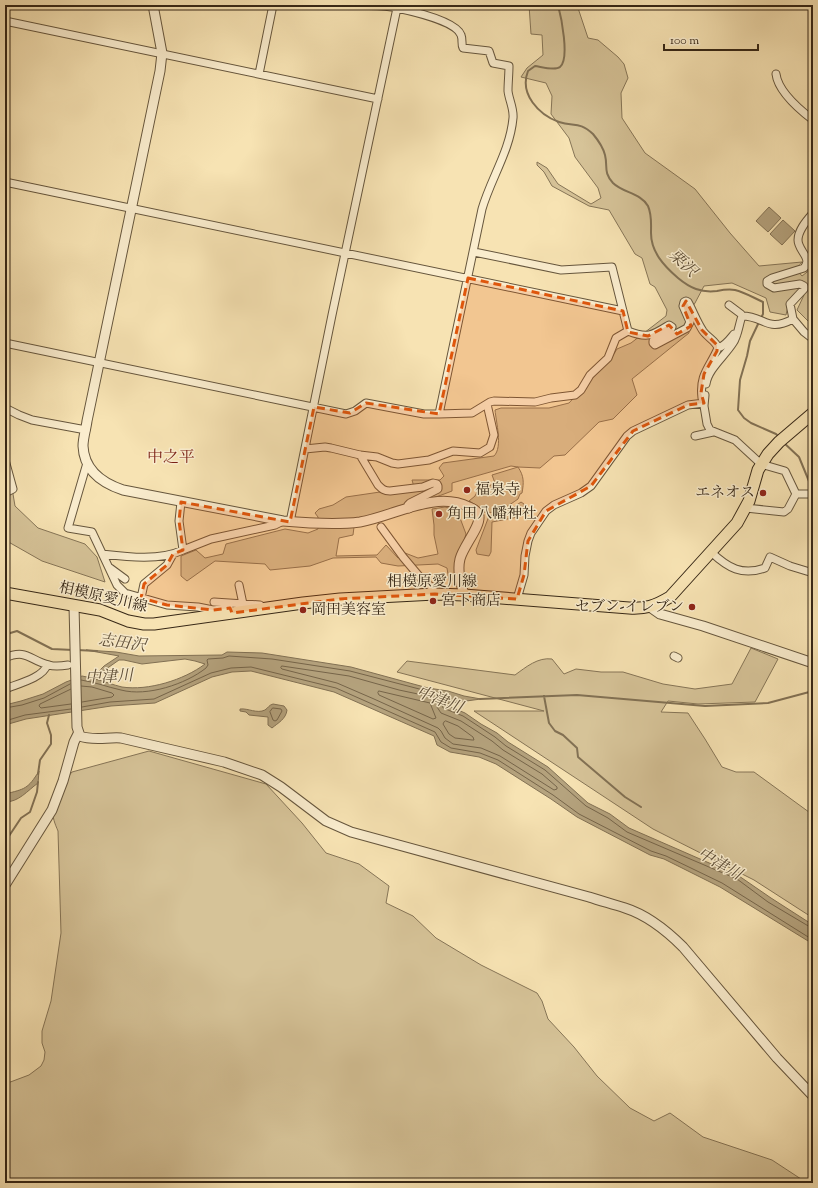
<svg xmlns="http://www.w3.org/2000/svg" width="818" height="1188" viewBox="0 0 818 1188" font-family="'Sorts Mill Goudy','Noto Serif JP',serif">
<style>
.green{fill:#d6c398;stroke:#867557}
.water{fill:#b5a37e;stroke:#827154;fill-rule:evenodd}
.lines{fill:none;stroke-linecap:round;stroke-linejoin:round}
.shore{stroke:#76654a;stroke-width:1}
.stream{stroke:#827154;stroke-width:2}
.minor-casing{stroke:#66563d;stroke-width:9}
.tertiary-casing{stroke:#66563d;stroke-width:11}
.primary-casing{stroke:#362716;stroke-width:13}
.minor{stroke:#faedce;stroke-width:7}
.tertiary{stroke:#faedce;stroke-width:9}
.primary{stroke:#f7e3b3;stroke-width:11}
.marked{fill:#df560c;fill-opacity:0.2;stroke:#df560c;stroke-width:3;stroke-dasharray:8 5;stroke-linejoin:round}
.poi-dot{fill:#8f2418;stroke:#faedce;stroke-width:1.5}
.labels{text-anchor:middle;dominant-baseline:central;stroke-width:3;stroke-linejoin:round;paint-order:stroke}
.poi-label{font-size:15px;fill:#362716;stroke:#faedce;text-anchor:start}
.street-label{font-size:15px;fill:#362716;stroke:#faedce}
.water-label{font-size:16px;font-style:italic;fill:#5c4c35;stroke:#faedce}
.neighbourhood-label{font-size:16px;fill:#7a1f14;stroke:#faedce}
</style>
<rect width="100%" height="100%" fill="#f7e3b3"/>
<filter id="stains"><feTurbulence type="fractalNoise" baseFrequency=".005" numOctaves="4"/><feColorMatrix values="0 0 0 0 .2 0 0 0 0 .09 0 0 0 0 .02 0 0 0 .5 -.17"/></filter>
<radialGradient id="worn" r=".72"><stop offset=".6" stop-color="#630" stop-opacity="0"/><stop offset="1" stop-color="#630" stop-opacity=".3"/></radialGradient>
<!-- green -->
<path class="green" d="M 529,5 L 577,5 L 588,38 L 598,40 L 618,57 L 624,64 L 628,78 L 621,93 L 622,118 L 645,153 L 695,189 L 730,233 L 759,266 L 802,262 L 796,269 L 802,276 L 811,269 L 813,263 L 813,326 L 797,310 L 804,295 L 797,292 L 788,306 L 786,315 L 770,312 L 766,298 L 732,283 L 704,286 L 695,303 L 688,313 L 689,333 L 632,379 L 637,395 L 613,419 L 599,422 L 565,455 L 554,456 L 540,468 L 518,467 C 524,476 524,482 522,493 L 520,494 L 518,499 C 508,506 496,515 483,512 L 478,506 L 469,501 L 475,496 L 477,492 L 495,483 L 492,475 L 518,467 L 511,466 L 452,483 L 452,491 C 421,503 388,514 355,519 L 353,535 L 339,538 L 336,556 L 377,555 L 386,545 L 398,558 L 405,553 L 418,558 L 438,554 L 434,535 L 434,525 L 432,509 L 445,507 L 457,510 L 466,534 L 452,581 L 449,581 L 447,568 L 438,564 L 398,566 L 381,563 L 376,557 L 333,558 L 310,566 L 270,570 L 265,564 L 215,561 L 187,581 L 181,576 L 181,556 L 196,550 L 205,558 L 223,554 L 226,544 L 285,529 L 308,533 L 318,529 L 318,517 L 315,513 L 319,509 L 333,505 L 346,497 L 414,487 L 412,480 L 440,480 L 444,476 L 439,468 L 443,463 L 494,456 C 503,447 496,422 495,410 L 501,408 L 549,408 L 569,403 L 612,357 L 617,349 L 631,343 L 666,316 L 667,310 L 655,287 L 650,284 L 642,258 L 635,254 L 609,210 L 589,206 L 552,186 L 544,172 L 537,165 L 537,162 L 547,168 L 558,184 L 591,204 L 601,198 L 598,188 L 575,157 L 569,138 L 551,114 L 552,96 L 546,83 L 521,77 L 527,68 L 543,55 L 542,35 L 531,34 Z
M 5,473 L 11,482 L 15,506 L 38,528 L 85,544 L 97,557 L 105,582 L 42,561 L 5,540 Z
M 521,502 L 524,504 L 524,511 L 518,517 L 492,522 L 491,552 L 489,556 L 477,554 L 476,550 L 489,516 L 511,509 Z
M 751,648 L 778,659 L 755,702 L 698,704 L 668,701 L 661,712 L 688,713 L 705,739 L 722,767 L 736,772 L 754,772 L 813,815 L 813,918 L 754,880 L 653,829 L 474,711 L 544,711 L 397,672 L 407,661 L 515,675 C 526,667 538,657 552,659 L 564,674 L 576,669 L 601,672 L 623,672 L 663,684 L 695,689 L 732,684 Z
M 149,751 L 266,784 L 302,823 L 326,853 L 359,864 L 389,886 L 386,903 L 413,916 L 436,938 L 481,965 L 537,993 L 542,1001 L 548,1019 L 574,1047 L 597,1076 L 630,1108 L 654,1121 L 670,1113 L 703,1137 L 772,1160 L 801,1179 L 803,1183 L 5,1183 L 5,1084 L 29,1075 L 41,1066 L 44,1060 L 45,1052 L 42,1043 L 42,1031 L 51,1001 L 61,933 L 58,831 C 55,824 52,817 53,809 C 54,801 66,778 72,772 Z"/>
<!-- water -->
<path class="water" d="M 769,207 L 781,218 L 768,232 L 756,221 Z
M 783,220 L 795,231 L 782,245 L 770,234 Z
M 86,650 L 116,652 L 139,656 L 222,655 L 227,652 L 262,653 L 351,667 L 428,688 L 448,691 L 464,696 L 481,699 L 444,704 L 465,713 L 481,724 L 497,733 L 508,742 L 548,767 L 588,803 L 610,814 L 629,828 L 739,876 L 771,898 L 813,925 L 813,944 L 720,887 L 664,859 L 650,855 L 577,817 L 551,799 L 496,764 L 479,757 L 450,752 L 437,745 L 434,736 L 334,692 L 251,671 L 232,672 L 212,677 L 155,703 L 111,706 L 26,719 L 5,725 L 5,705 L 21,701 L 43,694 L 66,682 L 82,676 L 92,678 L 104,666 L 119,656 ZM 185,659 L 195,661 L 205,664 C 184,680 148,691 122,687 C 113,685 104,681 95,679 L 99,674 L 119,660 L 124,660 L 142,664 Z
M 273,704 L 284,706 L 287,710 C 286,719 278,723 272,728 L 268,725 L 268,717 L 249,715 L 246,712 L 240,711 L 240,709 C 248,708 257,714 265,710 C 268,708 269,705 273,704 Z
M 39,771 L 38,783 C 27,791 19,802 5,802 L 5,794 C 25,789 28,789 39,771 Z"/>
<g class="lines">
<!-- shore -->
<path class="shore" d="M 282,666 L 349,676 L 399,690 L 437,698 L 438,700 L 437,707 L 441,713 L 461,721 L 492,741 L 503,750 L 542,774 L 557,787 L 557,789 L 554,790 L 500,756 L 481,748 L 453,744 L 445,738 L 441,731 L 438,728 L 374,699 L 337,683 L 282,669 L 281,668 Z
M 81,680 C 95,682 107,687 121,690 C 147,697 186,684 206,668 L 208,665 L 207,660 L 208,659 L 223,658 L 229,656 L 272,659 L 350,671 L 427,691 L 450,695 L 450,699 L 444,700 L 442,702 L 443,708 L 463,716 L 495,737 L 506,746 L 545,770 L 586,806 L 608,818 L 627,832 L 737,879 L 768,902 L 810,927 L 813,928
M 81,686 L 92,687 L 112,693 L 114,695 L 112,697 L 82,702
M 71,689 L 40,704 L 39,706 L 41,708 L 71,704
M 379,691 L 430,703 L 436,718 L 433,719 L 379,695 L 378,693 Z
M 82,707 L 110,702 L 154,699 L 211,673 L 231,668 L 251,667 L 336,688 L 435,732 L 441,742 L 451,748 L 480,753 L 498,760 L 553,795 L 579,814 L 651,851 L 666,856 L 722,883 L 813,940
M 5,708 L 22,705 L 44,698 L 70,684
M 273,708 L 281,709 L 282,711 L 277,720 L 275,721 L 273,720 L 270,712 Z
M 5,721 L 25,715 L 71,709
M 446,721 L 458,726 L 473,737 L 474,740 L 472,740 L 455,738 L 449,734 L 443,724 L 444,722 Z"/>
<!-- stream -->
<path class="stream" d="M 558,5 C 561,16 570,59 560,67 C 555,71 542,67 535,66 L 528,71 C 519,94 539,115 559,122 C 574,127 579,121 593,134 C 598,140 603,147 605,155 C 608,167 603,172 613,183 C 623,193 641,193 648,206 C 652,215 651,223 651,233 C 651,252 664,266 678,278 C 690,288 701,293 717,291 C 722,290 729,289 735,290 C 744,292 754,298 763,302 L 763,314 L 761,318
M 759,322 L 750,341 L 747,356 L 740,380 L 738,410 L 744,418 L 751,423 L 776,434 L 779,437
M 783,442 L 799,457 L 813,491
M 5,633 L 7,634 L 17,631 L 52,649 L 73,650
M 77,650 L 97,651
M 544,696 L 549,723 L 555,731 L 563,735 L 577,748 L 578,757 L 625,797 L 641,807
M 480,699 L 577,695 L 705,706 L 768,703 L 813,691
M 38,774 L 40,760 L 51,744 L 51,735 L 47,723 L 49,715
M 5,842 L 21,818 L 30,812 L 37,792 L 38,782
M 5,1179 L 8,1183"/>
<!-- minor casing -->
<g class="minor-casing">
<path id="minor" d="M 5,21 L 378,99
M 259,74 L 273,5
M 776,74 C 778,91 800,110 813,120
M 5,182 L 623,311
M 474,252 L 561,270 L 612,267 L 628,331 C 648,339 653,335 669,325 L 672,327 L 671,329 L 653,341 L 653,343 L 655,345 L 687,328 L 690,322 L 683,306 L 684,302 L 686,301 L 688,302 C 693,311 697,322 703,331 C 708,338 716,341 718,348 C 710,367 699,374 702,398 L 704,399
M 742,316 C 765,316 767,333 793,319 L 804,332 L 813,339
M 793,319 L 790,304 L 804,289 L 804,286 L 800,284 L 774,288 L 767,284 L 767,281 L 772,278 L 804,268 C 813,258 798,251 798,240 C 798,230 807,220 813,213
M 5,343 L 346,414 L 355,411 L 366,403 L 424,414 L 439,414 L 482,209 C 491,178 510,151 513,118 C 514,109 509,100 508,91 C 508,83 509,74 509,66 L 493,63 L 489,51 L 463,48 C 461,44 463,40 461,35 C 456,21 411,11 397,8
M 718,348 C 725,346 730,339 734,334 L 737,334
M 706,384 C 708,369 725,356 733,343 C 738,336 739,324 742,316 L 741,314 L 729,305
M 705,395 L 704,406 L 707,424 L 710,430 L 735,440 L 761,464 L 785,471 L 796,494 L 788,509 L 784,512 L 746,508
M 5,408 L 19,415 L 32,420 L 86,430
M 439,414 L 472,413 L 490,402 L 494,401 L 535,402 L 551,398 L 575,395 L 581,390 L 590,375 L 608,358 L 616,338 L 628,331
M 695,436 L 713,432
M 305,449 L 325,447 L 331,448 L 360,455 L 377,457 L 392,463 L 398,464 L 429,460 L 453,451 L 480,453 L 490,447 L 494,435 L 487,404
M 360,455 L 378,485 C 382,489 384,491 390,491 L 423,487 L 433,483 L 437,484 L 438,486 L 438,489 L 410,503 L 408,505 L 409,509
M 5,460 L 13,489 L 9,491 L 5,489
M 87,463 L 68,528 L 92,532 L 117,585 L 125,593 L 167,605 L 198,607 L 213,610 L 229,608
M 796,494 L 813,494
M 290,522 L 332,315 L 397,8 C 383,5 369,6 355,5
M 381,527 L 403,557 L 424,582 L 432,587 L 435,594
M 183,550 L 211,539 L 275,525 L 283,521
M 711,552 C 728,568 742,576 765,568 L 770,557 L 790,566 L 813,573
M 103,554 C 128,557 160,561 183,550 L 179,521 L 181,502
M 110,568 L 125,579
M 239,585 L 243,604
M 141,598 L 144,584 L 167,565 L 173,554
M 517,599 L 524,575 L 525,556 L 528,541 L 531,533 L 546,511 L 554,505 L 581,493 L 591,486 L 627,436 L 633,431 L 688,405 L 704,403
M 214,602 L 260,605
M 674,656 L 678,658
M 5,658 C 27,648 30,661 49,665 C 55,667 62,666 68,665
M 5,689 C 17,684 43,678 47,665"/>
</g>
<!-- tertiary casing -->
<g class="tertiary-casing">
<path id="tertiary" d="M 153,5 L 162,53 L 160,71 L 87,421 C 86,429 83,438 83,446 C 84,470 102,483 123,490 L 283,521 C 306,523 337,525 360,522 C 395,516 435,490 469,507 C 474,509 479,512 479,517 C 480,527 463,547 460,559 C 457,571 461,583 464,595
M 74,606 L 77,727 L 80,736 C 92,741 108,737 121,738 L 224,762 L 262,775 L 281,787 L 326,821 L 351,832 L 589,897 C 601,901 613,904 625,908 C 647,915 666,930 683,947 L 777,1058 L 813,1096
M 650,607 L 660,614 L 703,626 L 813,663
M 5,885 L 52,810 L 63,781 L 74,742 L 78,734"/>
</g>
<!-- primary casing -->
<g class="primary-casing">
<path id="primary" d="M 5,593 L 100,610 L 128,621 L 144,624 L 154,624 L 303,603 L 340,599 L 435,594 L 464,595 L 629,608 C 646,609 655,606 670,597 L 737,523 L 749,501 L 758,470 L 768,454 L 779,442 L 813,413"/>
</g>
<!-- minor -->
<use href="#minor" class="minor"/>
<!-- tertiary -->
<use href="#tertiary" class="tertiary"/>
<!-- primary -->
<use href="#primary" class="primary"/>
</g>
<!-- marked area -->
<path class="marked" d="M 468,278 L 623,311 L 628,332 L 648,336 L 669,325 L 677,334 L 691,326 L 683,306 L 686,301 L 702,330 L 717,345 L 717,351 L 704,374 L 701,393 L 704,403 L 688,405 L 633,431 L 591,486 L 546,511 L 528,541 L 524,575 L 517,599 L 435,594 L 340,599 L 232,613 L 230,608 L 213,610 L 167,605 L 141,598 L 144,584 L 167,565 L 173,554 L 183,550 L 179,521 L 181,502 L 290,522 L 314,407 L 350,413 L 366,403 L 439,414 Z"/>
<!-- markers -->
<g class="poi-dot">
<circle cx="467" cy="490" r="4"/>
<circle cx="763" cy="493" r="4"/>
<circle cx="439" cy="514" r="4"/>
<circle cx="433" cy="601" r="4"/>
<circle cx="692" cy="607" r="4"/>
<circle cx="303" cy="610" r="4"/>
</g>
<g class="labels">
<!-- poi labels -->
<g class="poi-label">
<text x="475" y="490">福泉寺</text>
<text x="755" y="493" text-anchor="end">エネオス</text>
<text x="447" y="514">角田八幡神社</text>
<text x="441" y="601">宮下商店</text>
<text x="684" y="607" text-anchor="end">セブン-イレブン</text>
<text x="311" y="610">岡田美容室</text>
</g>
<!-- street labels -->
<g class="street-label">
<text x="432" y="582">相模原愛川線</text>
<text transform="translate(103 598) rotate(13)">相模原愛川線</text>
</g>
<!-- water labels -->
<g class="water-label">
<text transform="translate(682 264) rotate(43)">栗沢</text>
<text transform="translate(122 644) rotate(8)">志田沢</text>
<text transform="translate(109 678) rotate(-3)">中津川</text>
<text transform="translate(439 701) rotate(21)">中津川</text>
<text transform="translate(719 865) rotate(30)">中津川</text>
</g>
<!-- neighbourhood labels -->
<g class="neighbourhood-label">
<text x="171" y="458">中之平</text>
</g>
</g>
<!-- margin -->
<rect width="818" height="1188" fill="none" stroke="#f7e3b3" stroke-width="20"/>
<rect x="6" y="6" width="806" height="1176" fill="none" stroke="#362716" stroke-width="2"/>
<rect x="10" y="10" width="798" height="1168" fill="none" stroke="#362716"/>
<!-- scale -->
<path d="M664 44v6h94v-6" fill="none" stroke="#362716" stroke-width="2"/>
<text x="670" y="44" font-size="12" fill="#362716" stroke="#faedce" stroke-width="3" paint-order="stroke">100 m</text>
<rect width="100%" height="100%" filter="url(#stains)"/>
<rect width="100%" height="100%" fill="url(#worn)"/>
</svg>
